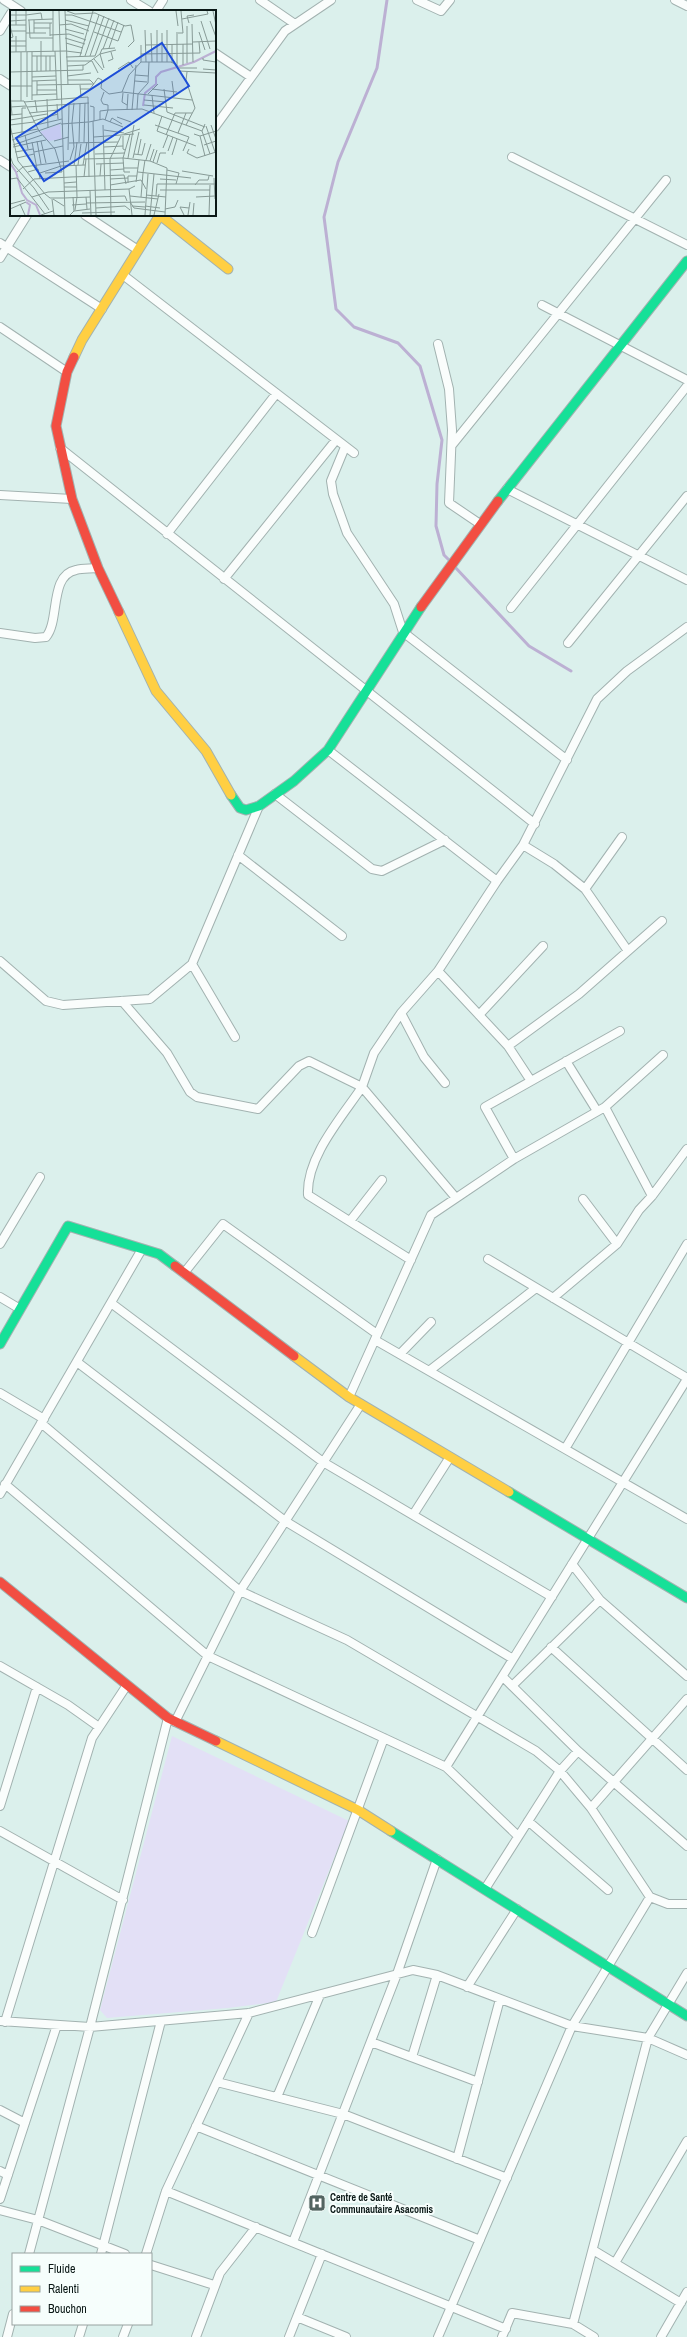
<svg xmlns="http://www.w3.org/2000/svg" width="687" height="2337" viewBox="0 0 687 2337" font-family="'Archivo Narrow',sans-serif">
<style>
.green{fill:#e3e0f6}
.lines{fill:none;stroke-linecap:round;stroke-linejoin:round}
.stream{stroke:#bcb0d3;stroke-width:3}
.street-casing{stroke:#a2b2b0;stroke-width:10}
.fast-casing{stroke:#a2b2b0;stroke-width:11}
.slow-casing{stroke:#a2b2b0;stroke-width:11}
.jam-casing{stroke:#a2b2b0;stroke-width:11}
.street{stroke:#fafdfc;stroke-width:8}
.fast{stroke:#16e098;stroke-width:9}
.slow{stroke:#ffcf43;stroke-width:9}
.jam{stroke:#f24e42;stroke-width:9}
.labels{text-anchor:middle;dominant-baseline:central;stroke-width:4;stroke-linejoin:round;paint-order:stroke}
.poi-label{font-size:10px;font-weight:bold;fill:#0a1816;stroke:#f6fefc;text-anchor:start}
.inset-river{fill:none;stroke:#bcb0d3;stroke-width:2}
.inset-road{fill:none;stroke:#879a96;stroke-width:1}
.view{fill:#1d4ed8;fill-opacity:0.15;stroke:#1d4ed8;stroke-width:2}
.inset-edge{fill:none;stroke:#0a1816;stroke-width:2}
</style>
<rect width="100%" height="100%" fill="#dbf0ec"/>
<!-- green -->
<path class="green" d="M 172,1736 L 349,1821 L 276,2002 L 228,2008 L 107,2018 L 100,2010 Z"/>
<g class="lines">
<!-- stream -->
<path class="stream" d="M 387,0 L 377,68 L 338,162 L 324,217 L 336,309 L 354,327 L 398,343 L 420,366 L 442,440 L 437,484 L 436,526 L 444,555 L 451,562
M 454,566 L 529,646 L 571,671"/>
<!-- street casing -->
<g class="street-casing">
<path id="street" d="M 4,0 L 21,11
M 131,0 L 149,11
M 260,0 L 295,24
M 417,0 L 441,11 L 450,0
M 675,0 L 687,6
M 156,11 L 163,0
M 0,31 L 11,13
M 215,53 L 251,77
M 0,79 L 11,86
M 215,127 L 285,31 L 331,0
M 512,157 L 687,245
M 0,160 L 11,167
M 85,215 L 138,250
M 0,243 L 102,309
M 0,258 L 27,215
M 123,275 L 354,453
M 542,305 L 687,380
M 0,327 L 67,372
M 438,344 L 449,389 L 452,430 L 449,503 L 480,524
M 452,445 L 666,180
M 345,447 L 331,481 L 333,494 L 347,533 L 394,604 L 403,632 L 567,760
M 60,448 L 535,824
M 507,489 L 687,580
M 0,495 L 72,499
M 167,534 L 276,394
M 224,579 L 336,440
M 511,608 L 687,386
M 0,633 L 35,638 L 46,637 C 60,621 49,575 76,570 C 83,568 90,569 98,568
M 568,643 L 687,496
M 328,750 L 497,881
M 275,794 L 372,869 L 382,871 L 445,840
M 523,845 L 554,864 L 585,889 L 628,951
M 238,855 L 342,936
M 585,889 L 622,837
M 0,961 L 46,1001 L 63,1005 L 150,999 L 192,964 L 259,806
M 192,964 L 235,1037
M 438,971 L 508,1046 L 531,1081
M 122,1001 L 167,1053 L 190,1092 L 197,1097 L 258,1109 L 299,1066 L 309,1061 L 362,1087 C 342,1117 306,1157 308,1195 L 411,1260
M 401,1013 L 424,1057 L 445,1083
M 479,1015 L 543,946
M 508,1046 L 579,994 L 662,921
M 566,1061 L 597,1111
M 605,1107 L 652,1196
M 514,1159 L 485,1107 L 620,1031
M 456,1198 L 362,1087 L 374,1053 L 401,1013 L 438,971 L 497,881 L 523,845 L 597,699 L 627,671 L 687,627
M 583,1199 L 617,1244
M 350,1221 L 382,1180
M 0,1244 L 40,1177
M 488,1259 L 687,1378
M 184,1273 L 223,1224 L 377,1334
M 0,1297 L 20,1309
M 553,1298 L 617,1244 L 639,1210 L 652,1196 L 687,1149
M 111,1303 L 323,1462 L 552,1597
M 375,1340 L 687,1519
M 400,1354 L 431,1322
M 77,1362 L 285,1521 L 513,1659
M 429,1371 L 536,1288
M 0,1393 L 44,1419
M 349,1397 L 431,1215 L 514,1159 L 605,1107 L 663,1055
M 41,1423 L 240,1591 L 347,1640 L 536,1751 L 560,1771 L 591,1808 L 650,1897 L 668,1904 L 687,1904
M 565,1449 L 687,1244
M 5,1484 L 208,1656 L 446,1767 L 518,1836
M 0,1494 L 142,1249
M 413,1515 L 450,1457
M 572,1564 L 600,1600 L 687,1676
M 551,1647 L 687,1770
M 0,1666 L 68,1705 L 99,1727
M 503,1677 L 578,1751 L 687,1846
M 512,1686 L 600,1600
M 175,1722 L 240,1591 L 361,1404
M 446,1767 L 687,1379
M 0,1806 L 37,1687
M 591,1808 L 687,1699
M 528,1821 L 608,1890
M 0,1831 L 123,1900
M 485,1889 L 560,1771 L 578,1751
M 312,1933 L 384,1738
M 467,1987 L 517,1909
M 0,2021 L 90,2027 L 249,2013 L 413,1970 L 437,1975 L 572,2026 L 648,2038 L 687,2055
M 5,2022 L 92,1738 L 127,1685
M 371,2042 L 478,2082
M 412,2057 L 437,1975
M 217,2082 L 343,2114 L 507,2178
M 277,2097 L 320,1995
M 0,2110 L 25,2123
M 196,2126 L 480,2240
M 457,2159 L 500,1999
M 0,2171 L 8,2175
M 166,2191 L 506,2329
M 0,2199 L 57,2025
M 0,2210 L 38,2220 L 125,2254
M 293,2242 L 397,1974 L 437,1859
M 593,2250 L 681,2303
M 29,2254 L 90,2027 L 168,1718
M 101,2254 L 161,2021
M 146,2254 L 166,2191 L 249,2013
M 615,2263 L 687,2141
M 151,2265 L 214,2285
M 297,2317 L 346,2337
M 573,2324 L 648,2038 L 687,1973
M 7,2337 L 13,2314
M 79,2337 L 83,2324
M 123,2337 L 128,2324
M 196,2337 L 220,2273 L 256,2227
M 289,2337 L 322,2254
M 438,2337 L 572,2026 L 650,1897
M 502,2337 L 512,2313 L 573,2324 L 594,2337
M 661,2337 L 687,2292"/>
</g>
<!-- fast casing -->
<g class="fast-casing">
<path id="fast" d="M 498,501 L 687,261
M 231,795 L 240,808 L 246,810 L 259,806 L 294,781 L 328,750 L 421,607
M 0,1344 L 68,1226 L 159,1254 L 175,1266
M 509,1492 L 687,1598
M 391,1831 L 687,2016"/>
</g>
<!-- slow casing -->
<g class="slow-casing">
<path id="slow" d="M 74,357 L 82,340 L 160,215 L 228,269
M 119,612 L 156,691 L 206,751 L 231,795
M 294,1356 L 349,1397 L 509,1492
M 216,1741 L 358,1810 L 391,1831"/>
</g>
<!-- jam casing -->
<g class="jam-casing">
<path id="jam" d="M 74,357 L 67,372 L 56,426 L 72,499 L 98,568 L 119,612
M 421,607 L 498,501
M 175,1266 L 294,1356
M 0,1582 L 168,1718 L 216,1741"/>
</g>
<!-- street -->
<use href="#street" class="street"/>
<!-- fast -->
<use href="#fast" class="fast"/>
<!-- slow -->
<use href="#slow" class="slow"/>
<!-- jam -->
<use href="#jam" class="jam"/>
</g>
<!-- icons -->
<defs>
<g id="hospital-square" transform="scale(0.9)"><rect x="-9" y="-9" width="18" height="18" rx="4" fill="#536461" stroke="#f6fefc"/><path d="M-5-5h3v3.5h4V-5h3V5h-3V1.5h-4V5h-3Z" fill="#fff"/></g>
</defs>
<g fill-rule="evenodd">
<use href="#hospital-square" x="317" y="2203"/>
</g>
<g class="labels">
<!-- poi labels -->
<g class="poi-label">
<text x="330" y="2197">Centre de Santé<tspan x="330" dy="12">Communautaire Asacomis</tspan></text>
</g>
</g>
<!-- overview -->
<g transform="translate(10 10)">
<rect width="206" height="206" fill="#dbf0ec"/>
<path d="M 50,114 L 52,129 L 38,131 L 30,122 Z" fill="#e3e0f6"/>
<path class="inset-river" d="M 133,96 L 135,83 L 146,74 L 146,67 L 151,62 L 184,52 L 206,41M 0,153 L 6,162 L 12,183 L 17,190 L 26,195 L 30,205M 16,192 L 20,195 L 18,205"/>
<path class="inset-road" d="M 6,1 L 6,15M 16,1 L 16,41M 43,1 L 43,41M 49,1 L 55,205M 55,1 L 58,75M 57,1 L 65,4 L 85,3 L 115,16 L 121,15 L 124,31 L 118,37M 166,1 L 168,16M 203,1 L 206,15M 0,5 L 16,5M 16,5 L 31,3 L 32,9M 55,5 L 62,5 L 111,22M 172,9 L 198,4 L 197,1M 18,10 L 43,9M 19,10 L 20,28 L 43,28M 24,10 L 24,23M 55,10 L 79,16M 0,11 L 16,10M 191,11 L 200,39M 200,11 L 206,27M 24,13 L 42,13M 40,13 L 40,26M 179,13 L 177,6 L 184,5M 182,14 L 183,52M 0,15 L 16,15M 49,15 L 61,14 L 79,21M 0,16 L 3,27 L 0,28M 177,16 L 177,53M 24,18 L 40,18M 55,19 L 74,24M 135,20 L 136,52M 147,20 L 147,52M 157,20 L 157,52M 1,21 L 16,21M 84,22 L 108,31 L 114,15M 167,22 L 167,55M 189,22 L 195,40M 16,23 L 36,23M 141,23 L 142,52M 152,23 L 152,52M 168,23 L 173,23 L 171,1M 40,25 L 59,24 L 76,30M 6,26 L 6,42M 55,28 L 75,34M 0,31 L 16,31M 31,31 L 31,61M 183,32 L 206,31M 56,33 L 73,38M 173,34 L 173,55M 136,35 L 183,34M 0,36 L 16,36M 99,38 L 108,12M 93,39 L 104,10M 45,41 L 47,89M 0,42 L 56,41 L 72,43M 11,42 L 11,91M 17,42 L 17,87M 131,44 L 190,43 L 189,32M 22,46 L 45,46M 27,46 L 27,61M 36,46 L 36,61M 40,46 L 40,61M 70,46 L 83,1M 75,46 L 89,5M 80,46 L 94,6M 85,46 L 99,8M 56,47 L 85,46M 193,48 L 193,50 L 206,52M 84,49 L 93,60M 57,51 L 82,51 L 88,63M 98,51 L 103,49 L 101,42M 131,52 L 131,35M 162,53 L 162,34M 57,56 L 75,55 L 90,44 L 106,40M 94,58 L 90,44 L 92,39 L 105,38M 169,58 L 187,58M 108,59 L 119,52 L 123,58M 193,59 L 206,60M 0,62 L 73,60 L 73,55M 125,65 L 138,66M 57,66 L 81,63M 22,67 L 46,66M 58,70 L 80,70 L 84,74M 22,71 L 46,70M 27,71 L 27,85M 125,71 L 137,72M 162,71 L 164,86M 138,73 L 139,52M 27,75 L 84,74M 70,75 L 71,87M 0,76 L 22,76M 70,79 L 80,79 L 88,68 L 92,70 L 91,78 L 99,84 L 112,82 L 182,90M 142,79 L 167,82M 154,79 L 157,102 L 195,117M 27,80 L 47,80M 112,82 L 119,65 L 131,52 L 161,52 L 167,55 L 169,61 L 206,63M 0,83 L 2,105M 113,83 L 112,92 L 117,95M 138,84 L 148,74M 22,85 L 47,84M 142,85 L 144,103M 37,89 L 38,118M 22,90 L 22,42M 25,90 L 27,102M 134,90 L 156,92M 0,91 L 14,91 L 29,121 L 45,139 L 52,162M 14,92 L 78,87 L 79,167M 47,94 L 48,109M 134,95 L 163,98M 80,96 L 84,97 L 84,111M 0,97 L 16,96M 17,97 L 79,93M 127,99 L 128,84 L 138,73M 117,100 L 118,84M 122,100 L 126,55M 19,103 L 48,100M 0,105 L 12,104M 152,106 L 147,121 L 186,136M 107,107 L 121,112M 0,110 L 37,104M 90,110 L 90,101 L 98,100 L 98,95 L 93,94 L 91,90 L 94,82M 95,110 L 98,100 L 132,99 L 192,121M 23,111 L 48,104M 83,111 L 86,205M 79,112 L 93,109 L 113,117M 100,112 L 102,108 L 112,114M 51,114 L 78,112M 195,114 L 192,121 L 200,144M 0,115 L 8,151 L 35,184 L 40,188 L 54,188M 0,115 L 24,112M 26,115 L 52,109M 93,115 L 95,180M 145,115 L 179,127 L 173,141M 176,115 L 185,98 L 176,70 L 177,62M 201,115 L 206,129M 196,116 L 206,145M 94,120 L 114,123M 12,123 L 12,98 L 16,98M 168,123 L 176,103M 1,124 L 28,119M 114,124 L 130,119M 120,124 L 113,148 L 114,162 L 120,162M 184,124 L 190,126 L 206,121M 15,125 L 18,139M 156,125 L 165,103 L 182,103M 113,126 L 113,139 L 115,140M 190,126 L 195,146M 84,127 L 124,124M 2,130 L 51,113M 27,131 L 31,154M 31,131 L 36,153M 44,131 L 59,127M 22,132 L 27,159M 69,132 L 70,93M 74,132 L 75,93M 59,133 L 108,132M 16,134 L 36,130M 3,135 L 32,125M 194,135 L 206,131M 3,137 L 17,134M 94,137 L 113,136M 153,138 L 158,125M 179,139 L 177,143 L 187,148 L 206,142M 58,140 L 59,94M 158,141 L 163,127M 5,142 L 23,139M 24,142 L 53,136M 85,144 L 115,143M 124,144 L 132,145 L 135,133M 128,144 L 131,129M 162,145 L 167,129M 0,146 L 3,154 L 24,178 L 39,200M 7,148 L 24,144M 113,148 L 140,151 L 157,158 L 155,205M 118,148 L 124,115M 123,148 L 129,122M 74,149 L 113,148M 60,150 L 64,137 L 62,113 L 64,93M 136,150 L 141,134M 140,151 L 144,139M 143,152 L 147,140M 147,153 L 150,143 L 156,143M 86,154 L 114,153M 66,155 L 67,187M 68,155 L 71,134M 73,155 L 77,132M 64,156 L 67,132M 114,158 L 128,158M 100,160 L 114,159M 157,160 L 169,163 L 166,174M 172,161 L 203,166M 7,162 L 13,157 L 59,151M 18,162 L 28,159 L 30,169M 128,162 L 181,168M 30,163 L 51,156 L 75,155M 35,163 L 52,162M 133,163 L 135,150M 90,166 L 91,154M 74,167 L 76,149M 204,168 L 205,189M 0,169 L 7,168 L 35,204M 100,169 L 118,168M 150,169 L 166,170M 126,172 L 129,150M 54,173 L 66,172M 118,173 L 118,166 L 127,166M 100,175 L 131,170 L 136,179M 185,175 L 189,170 L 198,170 L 199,166M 54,177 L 67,177M 13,179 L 24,169 L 61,167 L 114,165 L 116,174M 119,179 L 122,205M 150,180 L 200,180M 80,181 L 81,205M 136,185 L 156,187M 120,186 L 148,189M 146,186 L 147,174 L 206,174M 22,187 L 38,182 L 119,179 L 125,176M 63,187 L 64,201M 76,187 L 77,199M 85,187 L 115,186 L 117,191M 131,187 L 133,163M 186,187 L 205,186M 54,188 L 80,187M 42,189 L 44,205M 43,189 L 54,196M 120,192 L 124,198 L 155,202M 76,193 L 135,192M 0,194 L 15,190M 10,194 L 15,205M 62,195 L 76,194M 122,196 L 135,197M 135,196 L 150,198M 86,198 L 115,196 L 120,200M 0,199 L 16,192M 155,199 L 165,197 L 168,190M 65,200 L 67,187M 72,203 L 105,202M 31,205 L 43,201M 60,205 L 64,201 L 80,199M 101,205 L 100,149 L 111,126M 135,205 L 138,164M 140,205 L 144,164M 144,205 L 149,184M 174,205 L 170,197 L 179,198M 178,205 L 180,192M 183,205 L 184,193M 199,205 L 200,175"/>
<path class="view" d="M 152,33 L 179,76 L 34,171 L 6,128 Z"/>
<rect width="206" height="206" class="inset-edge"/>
</g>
<!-- legend -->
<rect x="12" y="2253" width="140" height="72" fill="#f6fefc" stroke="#98a2a0"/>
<rect x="20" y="2266" width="20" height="6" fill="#16e098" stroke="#98a2a0"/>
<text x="48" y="2273" font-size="12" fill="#0a1816">Fluide</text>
<rect x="20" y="2286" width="20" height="6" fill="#ffcf43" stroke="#98a2a0"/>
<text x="48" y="2293" font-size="12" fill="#0a1816">Ralenti</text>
<rect x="20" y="2306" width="20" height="6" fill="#f24e42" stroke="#98a2a0"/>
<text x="48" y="2313" font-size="12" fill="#0a1816">Bouchon</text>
</svg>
